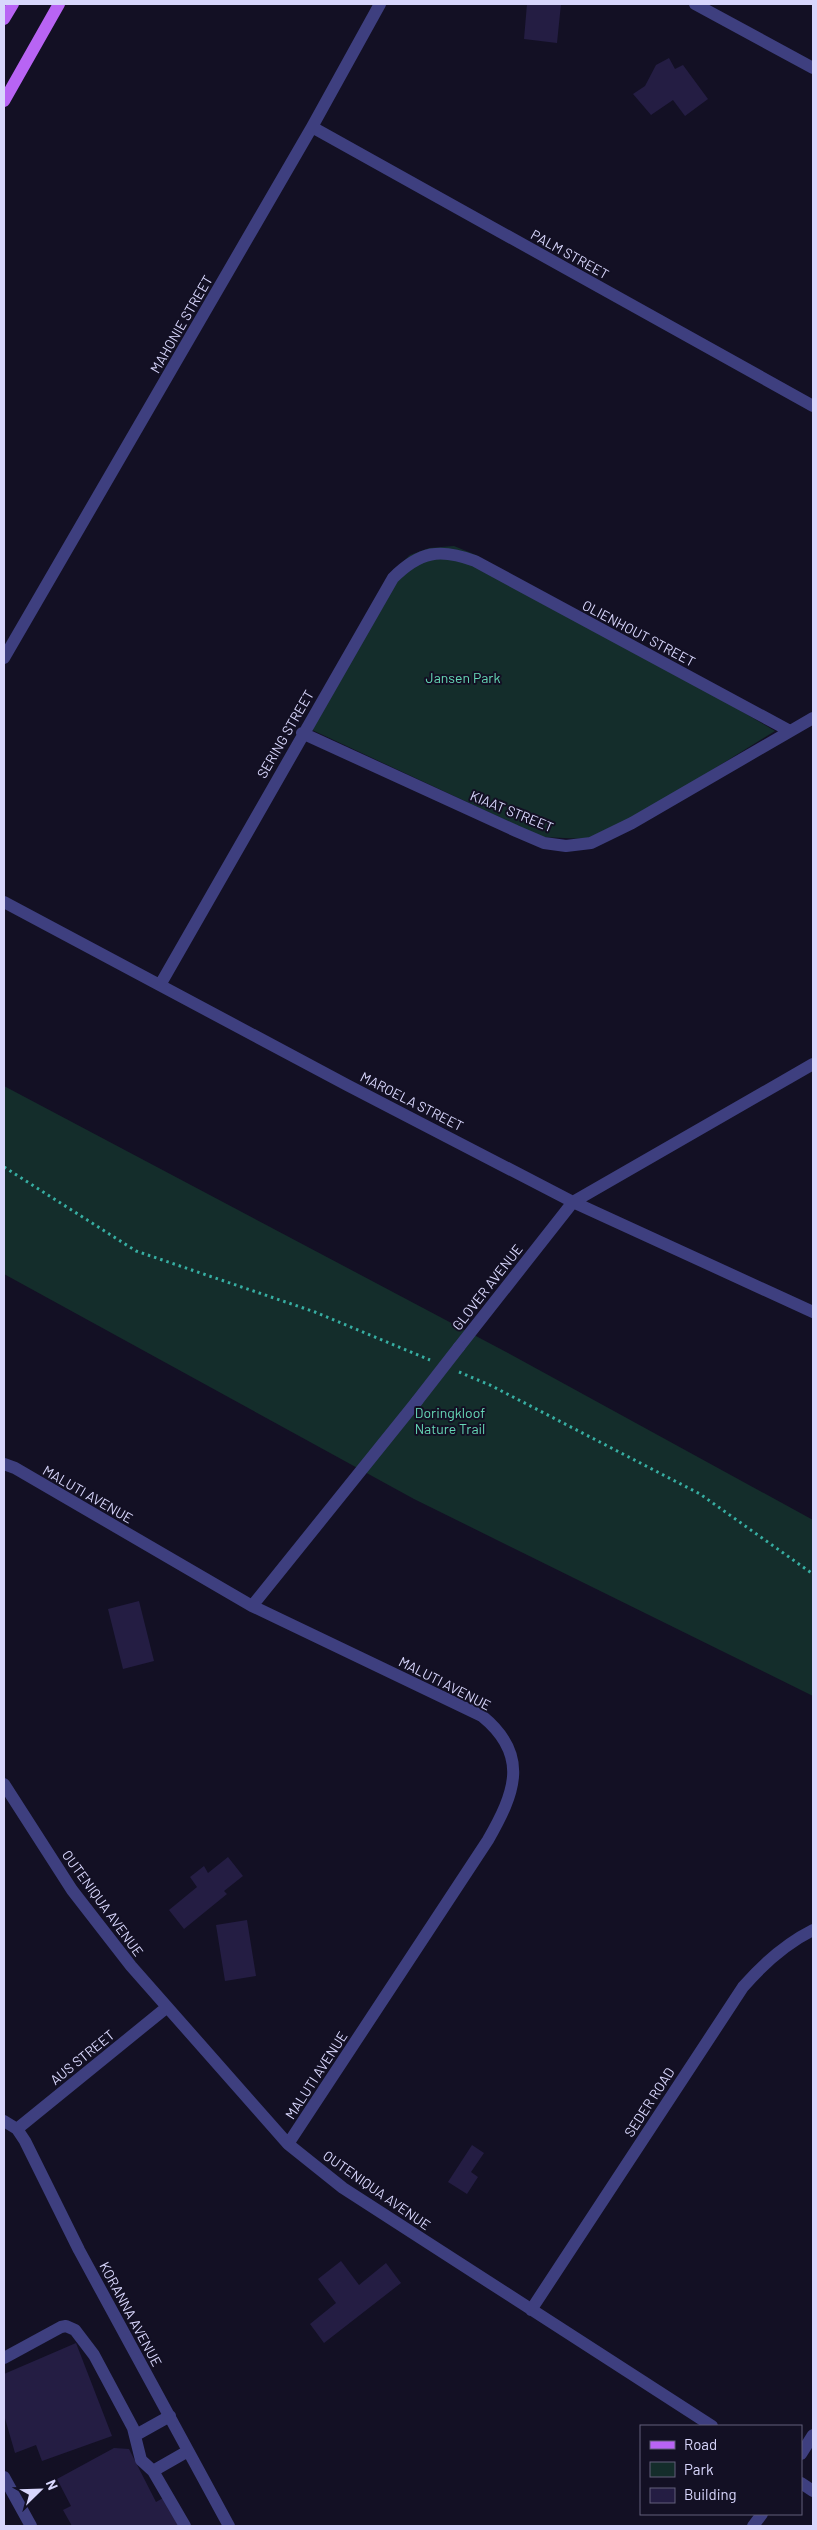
<svg xmlns="http://www.w3.org/2000/svg" width="817" height="2530" viewBox="0 0 817 2530" font-family="Barlow,sans-serif">
<style>
.green{fill:#142d2b}
.building{fill:#241d43}
.lines{fill:none;stroke-linecap:round;stroke-linejoin:round}
.path{stroke:#37aea2;stroke-width:3;stroke-dasharray:2.5 4;stroke-linecap:butt}
.minor{stroke:#3e3f7f;stroke-width:12}
.major{stroke:#b864f4;stroke-width:12}
.minor-bridge{stroke:#3e3f7f;stroke-width:12}
.labels{text-anchor:middle;dominant-baseline:central;stroke-width:4;stroke-linejoin:round;paint-order:stroke}
.street-label{font-size:14px;fill:#d8d6fc;stroke:#131024}
.park-label{font-size:14px;fill:#66d7b6;stroke:#131024}
</style>
<rect width="100%" height="100%" fill="#131024"/>
<!-- green -->
<path class="green" d="M 454,546 L 476,555 L 775,731 L 620,827 L 586,839 L 542,837 L 310,729 L 388,576 L 410,555 L 429,548 Z
M 4,1086 L 508,1353 L 813,1520 L 813,1696 L 414,1499 L 4,1274 Z"/>
<!-- building -->
<path class="building" d="M 527,4 L 561,4 L 557,43 L 524,39 Z
M 669,58 L 675,69 L 683,65 L 708,99 L 685,116 L 673,100 L 651,115 L 633,94 L 645,86 L 656,65 Z
M 139,1601 L 154,1661 L 123,1669 L 108,1609 Z
M 228,1857 L 243,1876 L 224,1891 L 227,1894 L 184,1929 L 169,1910 L 197,1887 L 190,1877 L 204,1866 L 208,1873 Z
M 247,1920 L 256,1976 L 225,1981 L 216,1925 Z
M 472,2145 L 484,2153 L 471,2172 L 478,2177 L 467,2194 L 448,2182 Z
M 341,2261 L 359,2285 L 386,2263 L 401,2283 L 324,2343 L 310,2324 L 336,2303 L 318,2279 Z
M 76,2343 L 112,2436 L 42,2461 L 36,2445 L 15,2453 L 4,2415 L 4,2374 Z
M 114,2448 L 129,2449 L 156,2502 L 165,2497 L 181,2526 L 72,2526 L 63,2510 L 71,2506 L 57,2479 Z"/>
<g class="lines">
<!-- path -->
<path class="path" d="M 4,1167 L 136,1251 L 315,1312 L 430,1360
M 459,1372 L 490,1385 L 700,1494 L 813,1574"/>
<!-- minor -->
<path class="minor" d="M 695,4 L 813,68
M 312,127 L 813,406
M 4,658 L 312,127 L 380,4
M 302,733 L 516,831 L 544,843 L 566,846 L 591,843 L 632,823 L 813,718
M 4,902 L 347,1085 L 573,1202 L 813,1312
M 160,985 L 393,578 C 420,551 440,548 475,561 L 790,731
M 459,1347 L 573,1202 L 813,1064
M 4,1464 L 15,1468 L 252,1606 L 482,1716 C 530,1755 515,1793 488,1840 L 288,2144
M 252,1606 L 417,1401
M 4,1784 L 72,1890 L 131,1966 L 288,2144 L 343,2188 L 712,2426
M 4,2121 L 17,2129 L 25,2141 L 79,2250 L 229,2526
M 17,2129 L 166,2008
M 531,2310 L 743,1987 C 763,1964 785,1944 813,1930
M 4,2358 L 61,2327 L 66,2326 L 75,2330 L 94,2355 L 133,2428 L 141,2460 L 153,2471 L 185,2526
M 136,2435 L 170,2416
M 801,2454 L 813,2435
M 153,2471 L 188,2451
M 4,2477 L 31,2526
M 801,2483 L 813,2491
M 753,2526 L 762,2514"/>
<!-- major -->
<path class="major" d="M 4,19 L 13,4
M 4,101 L 59,4"/>
<!-- minor-bridge -->
<path class="minor-bridge" d="M 417,1401 L 459,1347"/>
</g>
<g class="labels">
<!-- street labels -->
<g class="street-label">
<text transform="translate(570 254) rotate(29)">PALM STREET</text>
<text transform="translate(181 324) rotate(-60)">MAHONIE STREET</text>
<text transform="translate(639 633) rotate(28)">OLIENHOUT STREET</text>
<text transform="translate(285 734) rotate(-60)">SERING STREET</text>
<text transform="translate(512 811) rotate(22)">KIAAT STREET</text>
<text transform="translate(412 1101) rotate(27)">MAROELA STREET</text>
<text transform="translate(487 1287) rotate(-52)">GLOVER AVENUE</text>
<text transform="translate(88 1494) rotate(30)">MALUTI AVENUE</text>
<text transform="translate(445 1683) rotate(27)">MALUTI AVENUE</text>
<text transform="translate(103 1903) rotate(54)">OUTENIQUA AVENUE</text>
<text transform="translate(82 2057) rotate(-39)">AUS STREET</text>
<text transform="translate(316 2075) rotate(-57)">MALUTI AVENUE</text>
<text transform="translate(649 2102) rotate(-57)">SEDER ROAD</text>
<text transform="translate(377 2190) rotate(35)">OUTENIQUA AVENUE</text>
<text transform="translate(131 2314) rotate(62)">KORANNA AVENUE</text>
</g>
<!-- park labels -->
<g class="park-label">
<text x="463" y="677">Jansen Park</text>
<text x="450" y="1412">Doringkloof<tspan x="450" dy="16">Nature Trail</tspan></text>
</g>
</g>
<!-- border -->
<rect width="817" height="2530" fill="none" stroke="#d8d6fc" stroke-width="10"/>
<!-- legend -->
<rect x="640" y="2425" width="162" height="90" fill="#131024" stroke="#625f7a"/>
<rect x="650" y="2441" width="25" height="8" fill="#b864f4" stroke="#625f7a"/>
<text x="684" y="2450" font-size="15" fill="#d8d6fc">Road</text>
<rect x="650" y="2462" width="25" height="15" fill="#142d2b" stroke="#625f7a"/>
<text x="684" y="2475" font-size="15" fill="#d8d6fc">Park</text>
<rect x="650" y="2488" width="25" height="15" fill="#241d43" stroke="#625f7a"/>
<text x="684" y="2500" font-size="15" fill="#d8d6fc">Building</text>
<!-- north arrow -->
<g transform="translate(40 2490) rotate(67)" stroke="#131024" stroke-width="4" paint-order="stroke">
<path d="M0-4L9 19L0 12L-9 19Z" fill="#d8d6fc"/>
<text y="-8" font-size="14" font-weight="bold" text-anchor="middle" fill="#d8d6fc">N</text>
</g>
</svg>
